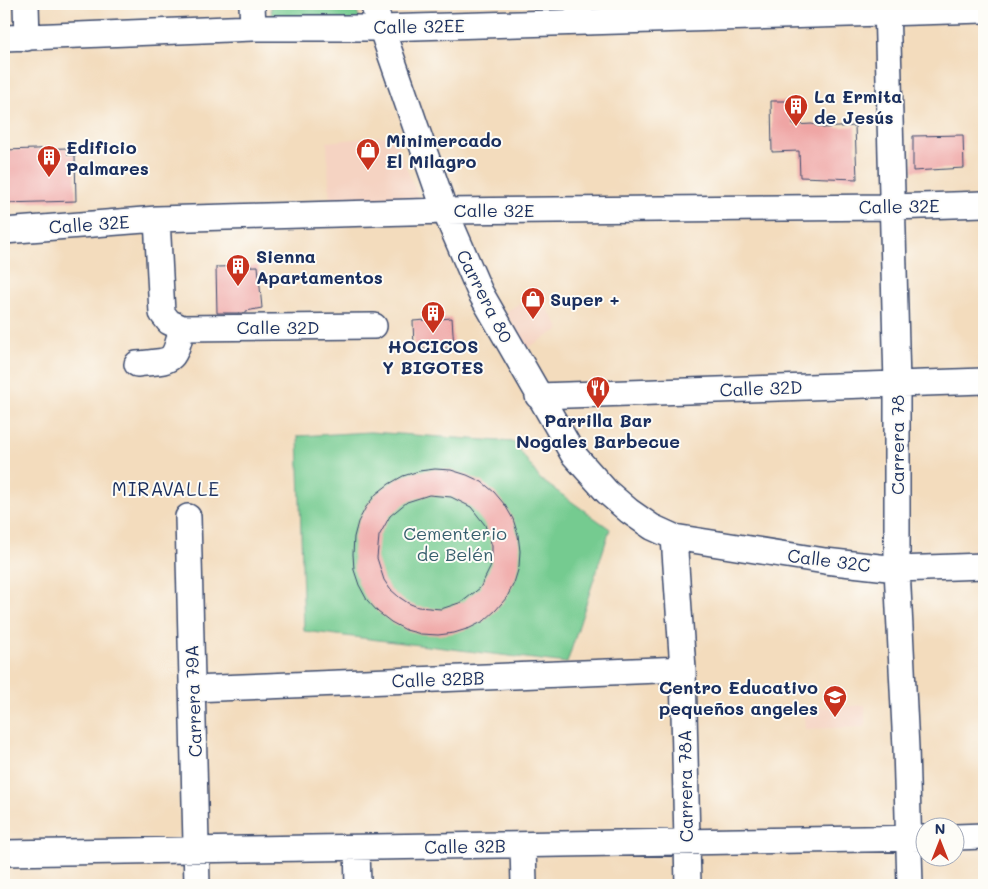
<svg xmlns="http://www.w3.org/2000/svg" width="988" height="889" viewBox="0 0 988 889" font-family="Mali,sans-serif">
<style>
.built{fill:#f5d3c2}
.green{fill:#74cb90;stroke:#487d77}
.building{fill:#efa5a4;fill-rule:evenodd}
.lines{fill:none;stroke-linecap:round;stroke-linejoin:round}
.minor-casing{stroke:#3b496c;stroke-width:28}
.minor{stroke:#fff;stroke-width:25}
.labels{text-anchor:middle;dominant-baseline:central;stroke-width:4;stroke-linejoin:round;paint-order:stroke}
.street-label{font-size:18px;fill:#1b2f5e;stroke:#fdfcf7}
.poi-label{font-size:18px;font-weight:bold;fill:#1b2f5e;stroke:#fdfcf7;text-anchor:start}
.park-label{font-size:18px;fill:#365e6d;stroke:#fdfcf7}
.neighbourhood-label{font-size:19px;letter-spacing:1px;fill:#1b2f5e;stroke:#fdfcf7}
</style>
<rect width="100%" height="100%" fill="#fdfcf7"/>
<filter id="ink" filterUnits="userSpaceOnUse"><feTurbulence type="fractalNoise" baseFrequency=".02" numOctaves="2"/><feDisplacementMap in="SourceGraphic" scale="10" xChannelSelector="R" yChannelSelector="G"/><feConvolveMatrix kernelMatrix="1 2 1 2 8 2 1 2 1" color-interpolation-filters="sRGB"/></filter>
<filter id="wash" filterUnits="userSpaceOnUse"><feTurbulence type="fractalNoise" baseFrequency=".0096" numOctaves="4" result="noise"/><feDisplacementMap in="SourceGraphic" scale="20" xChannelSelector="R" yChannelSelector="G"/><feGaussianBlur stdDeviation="1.12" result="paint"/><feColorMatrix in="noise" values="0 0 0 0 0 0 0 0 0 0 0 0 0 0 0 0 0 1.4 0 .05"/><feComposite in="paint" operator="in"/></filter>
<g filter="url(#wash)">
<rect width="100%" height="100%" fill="#f3dcbd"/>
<!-- built -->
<path class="built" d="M 393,135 L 420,201 L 330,204 L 327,142 Z
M 537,293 L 560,329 L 527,348 L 505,312 Z
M 865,705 L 865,727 L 805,729 L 803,708 Z"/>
<!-- green -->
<path class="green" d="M 271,4 L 354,4 L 364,29 L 272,24 Z
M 370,432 L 514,442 L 540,479 L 610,529 L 567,663 L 304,631 L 298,436 Z"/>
<g id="blocks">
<!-- building -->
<path class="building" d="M 771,101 L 792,101 L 793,125 L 812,124 L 823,128 L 855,126 L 857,179 L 800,177 L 799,151 L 772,152 Z
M 963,135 L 964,168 L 913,171 L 913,136 Z
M 67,148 L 68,155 L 75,155 L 76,201 L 4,203 L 4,150 Z
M 258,266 L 262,308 L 246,311 L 246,313 L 217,313 L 216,267 Z
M 452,318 L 454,348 L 414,349 L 413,321 Z
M 435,469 L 451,470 L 467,475 L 482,482 L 494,492 L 505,505 L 513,519 L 518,535 L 520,551 L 519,567 L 514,583 L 507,597 L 496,610 L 484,621 L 470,628 L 454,633 L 438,635 L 421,634 L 406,630 L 391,622 L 378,612 L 367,600 L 359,585 L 354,570 L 353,554 L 354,537 L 358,522 L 366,507 L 376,494 L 389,484 L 403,476 L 419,471 ZM 429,495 L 451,497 L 471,507 L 485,525 L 492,546 L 492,557 L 490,568 L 480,588 L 462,602 L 441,609 L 418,607 L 408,603 L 399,597 L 390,589 L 384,580 L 377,558 L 379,536 L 390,516 L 407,502 Z"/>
</g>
</g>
<g filter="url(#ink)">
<use href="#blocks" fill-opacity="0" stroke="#3b496c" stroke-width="1"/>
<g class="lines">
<!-- minor casing -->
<g class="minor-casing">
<path id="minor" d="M 26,4 L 27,38
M 252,4 L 253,28
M 373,4 L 445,211 L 480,292 L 573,454 L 607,492 L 629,511 L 652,527 L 674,537 L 825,561 L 897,569 L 984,566
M 887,4 L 897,384 L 897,569 L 906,748 L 910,885
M 4,38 L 253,28 L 381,28 L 984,10
M 157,219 L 162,313 L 169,322 L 182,328 L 374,326
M 4,231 L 157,219 L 445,211 L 892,207 L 984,204
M 137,364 C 173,360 173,365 182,328
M 538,396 L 984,381
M 188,517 L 197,885
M 674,537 L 683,669 L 688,885
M 192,689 L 683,669
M 956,837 L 984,836
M 523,845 L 524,885
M 357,848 L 358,885
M 4,853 L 926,838"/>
</g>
<!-- minor -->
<use href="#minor" class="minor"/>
</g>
</g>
<!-- icons -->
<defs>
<g id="building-pin" transform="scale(1.25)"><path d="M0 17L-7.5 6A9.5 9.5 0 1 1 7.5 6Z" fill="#c8321e" stroke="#fdfcf7"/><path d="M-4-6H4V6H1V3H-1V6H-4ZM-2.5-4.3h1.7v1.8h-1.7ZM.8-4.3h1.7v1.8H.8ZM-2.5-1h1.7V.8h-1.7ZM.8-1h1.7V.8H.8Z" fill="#fff"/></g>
<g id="shop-pin" transform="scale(1.25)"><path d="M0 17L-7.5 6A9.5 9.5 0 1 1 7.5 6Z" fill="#c8321e" stroke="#fdfcf7"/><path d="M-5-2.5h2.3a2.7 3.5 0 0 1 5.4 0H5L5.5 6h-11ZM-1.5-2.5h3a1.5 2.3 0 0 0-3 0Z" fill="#fff"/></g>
<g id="restaurant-pin" transform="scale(1.25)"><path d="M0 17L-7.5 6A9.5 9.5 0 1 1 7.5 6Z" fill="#c8321e" stroke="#fdfcf7"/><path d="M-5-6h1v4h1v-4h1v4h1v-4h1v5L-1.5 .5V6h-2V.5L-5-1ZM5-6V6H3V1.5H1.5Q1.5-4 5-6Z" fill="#fff"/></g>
<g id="school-pin" transform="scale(1.25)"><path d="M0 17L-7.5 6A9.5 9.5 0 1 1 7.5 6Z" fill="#c8321e" stroke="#fdfcf7"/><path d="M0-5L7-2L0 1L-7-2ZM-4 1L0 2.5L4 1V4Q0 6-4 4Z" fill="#fff"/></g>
</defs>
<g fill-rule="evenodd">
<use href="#building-pin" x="796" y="106"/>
<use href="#shop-pin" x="368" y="150"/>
<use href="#building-pin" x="49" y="157"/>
<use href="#building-pin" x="238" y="266"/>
<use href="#shop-pin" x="533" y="299"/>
<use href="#building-pin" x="433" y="313"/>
<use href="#restaurant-pin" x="598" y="388"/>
<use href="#school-pin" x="835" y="697"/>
</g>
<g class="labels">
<!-- street labels -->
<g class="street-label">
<text transform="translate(419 26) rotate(-1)">Calle 32EE</text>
<text transform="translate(899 206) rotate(-1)">Calle 32E</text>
<text x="494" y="210">Calle 32E</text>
<text transform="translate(89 224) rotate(-4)">Calle 32E</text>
<text transform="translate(485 296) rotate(63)">Carrera 80</text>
<text x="278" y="327">Calle 32D</text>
<text transform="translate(761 388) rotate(-2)">Calle 32D</text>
<text transform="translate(897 445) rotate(-90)">Carrera 78</text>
<text transform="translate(829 560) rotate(7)">Calle 32C</text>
<text transform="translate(438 679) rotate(-2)">Calle 32BB</text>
<text transform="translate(193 701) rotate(-92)">Carrera 79A</text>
<text transform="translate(685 786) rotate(-91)">Carrera 78A</text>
<text transform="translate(465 846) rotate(-1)">Calle 32B</text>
</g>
<!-- poi labels -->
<g class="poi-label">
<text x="814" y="96">La Ermita<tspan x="814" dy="21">de Jesús</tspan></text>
<text x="386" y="140">Minimercado<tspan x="386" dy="21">El Milagro</tspan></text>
<text x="66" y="147">Edificio<tspan x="66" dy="21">Palmares</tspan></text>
<text x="256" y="256">Sienna<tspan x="256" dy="21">Apartamentos</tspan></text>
<text x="550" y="299">Super +</text>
<text x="433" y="346" text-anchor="middle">HOCICOS<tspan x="433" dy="21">Y BIGOTES</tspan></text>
<text x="598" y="420" text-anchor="middle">Parrilla Bar<tspan x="598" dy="21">Nogales Barbecue</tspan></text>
<text x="818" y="687" text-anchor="end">Centro Educativo<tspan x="818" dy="21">pequeños angeles</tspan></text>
</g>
<!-- park labels -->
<g class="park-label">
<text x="455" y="533">Cementerio<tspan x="455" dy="21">de Belén</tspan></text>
</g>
<!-- neighbourhood labels -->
<g class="neighbourhood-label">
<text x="166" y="488">MIRAVALLE</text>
</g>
</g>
<!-- margin -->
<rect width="988" height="889" fill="none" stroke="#fdfcf7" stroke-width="20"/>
<!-- north arrow -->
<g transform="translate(940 842)"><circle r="24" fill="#fdfcf7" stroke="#a3aaba"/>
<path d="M0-4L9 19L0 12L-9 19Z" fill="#c8321e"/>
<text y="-8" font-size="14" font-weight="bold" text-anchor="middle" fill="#1b2f5e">N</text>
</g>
</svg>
